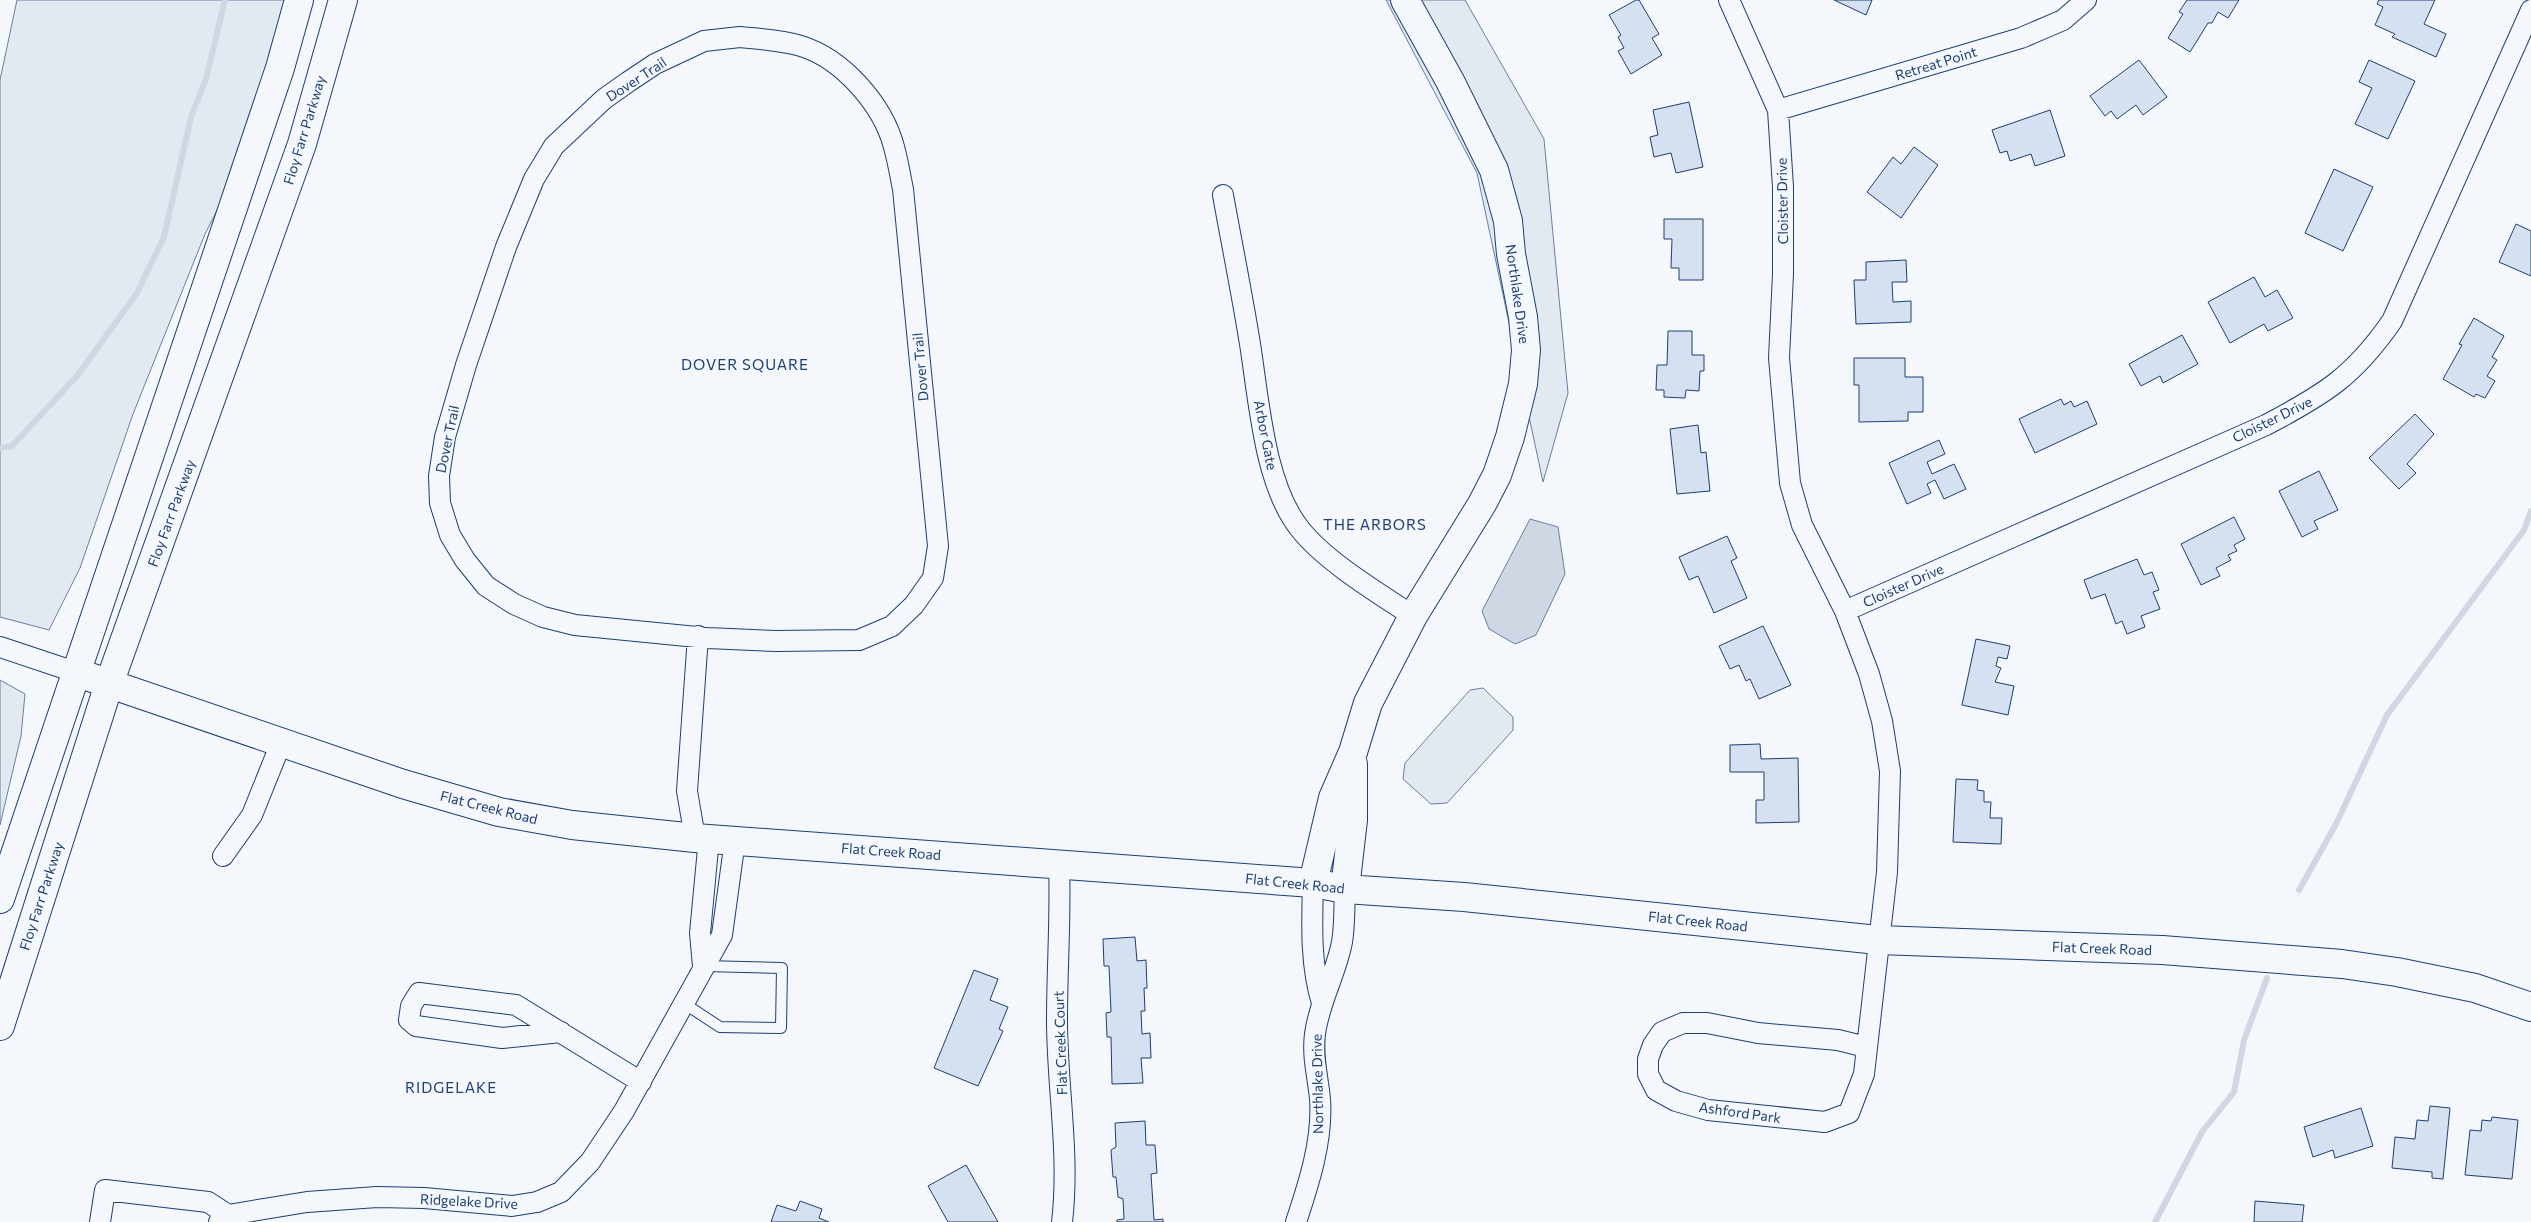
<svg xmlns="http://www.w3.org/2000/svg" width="2531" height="1222" viewBox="0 0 2531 1222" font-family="Commissioner,sans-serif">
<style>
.green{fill:#e3e9f0;stroke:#687fa3}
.water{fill:#cfd7e4;stroke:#687fa3}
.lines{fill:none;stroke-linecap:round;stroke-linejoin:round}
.stream{stroke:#cfd7e4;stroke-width:6}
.building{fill:#d5e0f0;stroke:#1d3f73}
.lane-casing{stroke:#1d3f73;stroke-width:12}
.street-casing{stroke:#1d3f73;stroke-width:22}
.secondary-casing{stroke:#1d3f73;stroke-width:30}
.primary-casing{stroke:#1d3f73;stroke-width:30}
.lane{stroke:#f4f7fb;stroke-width:10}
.street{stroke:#f4f7fb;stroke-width:20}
.secondary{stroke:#f4f7fb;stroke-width:28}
.primary{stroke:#f4f7fb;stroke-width:28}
.labels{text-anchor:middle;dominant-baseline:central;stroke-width:4;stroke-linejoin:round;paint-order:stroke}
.street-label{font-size:14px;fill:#1d3f73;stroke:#f4f7fb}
.neighbourhood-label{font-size:15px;letter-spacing:1px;fill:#1d3f73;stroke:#f4f7fb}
</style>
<rect width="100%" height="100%" fill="#f4f7fb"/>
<!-- green -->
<path class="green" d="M 17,0 L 299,0 L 262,122 L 205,234 L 133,414 L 80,568 L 49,630 L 0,617 L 0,80 Z
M 1386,0 L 1465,0 L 1544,139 L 1568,393 L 1543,482 L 1477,173 Z
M 0,680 L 25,694 L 21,736 L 0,825 Z
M 1483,688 L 1513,717 L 1513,730 L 1447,803 L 1431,804 L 1403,779 L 1405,763 L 1470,690 Z"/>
<!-- water -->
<path class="water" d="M 1530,519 L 1558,527 L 1565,574 L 1536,635 L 1515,644 L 1489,629 L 1482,611 Z"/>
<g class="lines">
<!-- stream -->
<path class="stream" d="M 0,448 L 12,446 L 77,376 L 137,293 L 164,237 L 191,117 L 206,79 L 225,0
M 2299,890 L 2336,824 L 2387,715 L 2524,530 L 2531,511
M 2155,1222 L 2202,1132 L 2234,1092 L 2244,1040 L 2267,978"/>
</g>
<!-- building -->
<path class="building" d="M 1636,0 L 1639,0 L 1659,34 L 1652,38 L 1662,55 L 1631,74 L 1618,51 L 1624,48 L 1618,37 L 1621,35 L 1609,15 Z
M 1834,0 L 1872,0 L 1866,15 Z
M 2187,0 L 2239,0 L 2228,18 L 2218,12 L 2212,23 L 2208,23 L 2190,52 L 2168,38 L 2183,14 L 2179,12 Z
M 2379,0 L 2435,0 L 2424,24 L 2446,34 L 2436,57 L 2392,37 L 2395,34 L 2375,25 L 2383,7 L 2377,4 Z
M 2139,60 L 2167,97 L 2143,115 L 2136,105 L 2117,119 L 2111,111 L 2105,116 L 2090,96 Z
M 2369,60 L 2415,81 L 2388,139 L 2355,124 L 2372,88 L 2359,82 Z
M 1689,102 L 1703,167 L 1676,173 L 1671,153 L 1654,157 L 1650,137 L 1658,135 L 1653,110 Z
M 2050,110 L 2065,156 L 2035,166 L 2031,154 L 2010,161 L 2007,151 L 2000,153 L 1992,130 Z
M 1914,147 L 1938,165 L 1901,218 L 1867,192 L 1893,157 L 1901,164 Z
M 2334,169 L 2373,187 L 2343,251 L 2305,233 Z
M 1664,219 L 1703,219 L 1703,280 L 1679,280 L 1679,268 L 1671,268 L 1672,239 L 1664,239 Z
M 2516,224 L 2531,231 L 2531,276 L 2499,262 Z
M 1906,260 L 1907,282 L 1892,282 L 1893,302 L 1911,301 L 1911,322 L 1856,324 L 1854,280 L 1866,280 L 1866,262 Z
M 2254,277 L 2265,297 L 2277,290 L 2293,318 L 2268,331 L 2264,324 L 2230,343 L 2208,302 Z
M 2474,318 L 2504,336 L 2492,357 L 2497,360 L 2487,376 L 2495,381 L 2485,398 L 2476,394 L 2474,397 L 2443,379 L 2462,345 L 2459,344 Z
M 1668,331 L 1692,331 L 1692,355 L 1704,355 L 1704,371 L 1700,371 L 1699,391 L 1686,390 L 1685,398 L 1664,397 L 1664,390 L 1656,390 L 1657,365 L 1667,365 Z
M 2182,335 L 2198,364 L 2163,383 L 2160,376 L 2141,386 L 2129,364 Z
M 1854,358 L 1905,358 L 1905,377 L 1923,377 L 1923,412 L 1908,412 L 1908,421 L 1859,422 L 1859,385 L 1854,385 Z
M 2061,399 L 2064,405 L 2071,401 L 2074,407 L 2087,401 L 2097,424 L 2035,453 L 2019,419 Z
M 2415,414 L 2434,434 L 2407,464 L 2416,473 L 2399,489 L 2369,458 Z
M 1698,425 L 1701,453 L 1706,452 L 1710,491 L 1677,494 L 1670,429 Z
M 1939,440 L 1945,454 L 1927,462 L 1932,474 L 1954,464 L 1966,489 L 1944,499 L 1935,480 L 1927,484 L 1931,493 L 1907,504 L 1889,463 Z
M 2319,471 L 2338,510 L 2314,521 L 2318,529 L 2302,537 L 2279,491 Z
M 2234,517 L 2245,539 L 2234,545 L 2237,551 L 2228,555 L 2231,560 L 2216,568 L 2220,576 L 2201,585 L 2181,544 Z
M 1727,536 L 1737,558 L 1731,561 L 1747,598 L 1714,613 L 1698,576 L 1689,580 L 1679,557 Z
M 2137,559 L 2144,575 L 2152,572 L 2159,590 L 2153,592 L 2160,609 L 2141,616 L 2145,627 L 2127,634 L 2122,621 L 2116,624 L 2105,594 L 2091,599 L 2084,580 Z
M 1763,626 L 1791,685 L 1759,699 L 1750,679 L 1746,681 L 1739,665 L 1730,669 L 1719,646 Z
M 1976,639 L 2010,646 L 2007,659 L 1998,657 L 1996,666 L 2001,668 L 1995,682 L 2014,686 L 2008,715 L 1962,705 Z
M 1760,744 L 1761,759 L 1798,758 L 1799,822 L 1756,823 L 1756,800 L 1764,800 L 1764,772 L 1730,772 L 1730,745 Z
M 1956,779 L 1978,780 L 1977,790 L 1984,791 L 1984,802 L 1991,802 L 1990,818 L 2002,818 L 2001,844 L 1953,842 Z
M 1135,937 L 1137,961 L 1146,960 L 1147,988 L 1144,988 L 1145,1011 L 1141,1011 L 1142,1034 L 1150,1033 L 1151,1058 L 1141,1058 L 1143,1083 L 1112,1084 L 1111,1037 L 1107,1037 L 1106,1013 L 1111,1012 L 1109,966 L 1104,966 L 1103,939 Z
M 974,970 L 998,979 L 990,1000 L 1008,1007 L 999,1029 L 1003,1031 L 978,1086 L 934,1068 Z
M 2430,1106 L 2450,1108 L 2443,1179 L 2432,1178 L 2432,1172 L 2392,1168 L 2395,1137 L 2415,1139 L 2417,1120 L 2428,1121 Z
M 2361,1108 L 2373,1146 L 2335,1158 L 2333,1150 L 2313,1157 L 2304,1127 Z
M 2492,1117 L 2518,1120 L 2512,1179 L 2465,1175 L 2470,1130 L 2481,1131 L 2482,1120 L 2491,1121 Z
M 1145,1121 L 1146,1145 L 1155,1145 L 1157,1173 L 1151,1174 L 1154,1220 L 1163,1219 L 1163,1222 L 1117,1222 L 1117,1220 L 1124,1219 L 1123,1199 L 1118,1197 L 1116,1177 L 1113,1177 L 1111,1150 L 1116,1147 L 1115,1123 Z
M 966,1165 L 998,1222 L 948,1222 L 928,1186 Z
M 800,1201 L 822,1209 L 819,1218 L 829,1222 L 771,1222 L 777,1205 L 796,1211 Z
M 2255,1201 L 2304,1205 L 2302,1222 L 2254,1222 Z"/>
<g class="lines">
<!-- lane casing -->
<g class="lane-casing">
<path id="lane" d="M 685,1004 L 720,1027 L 781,1028 L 782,968 L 704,966"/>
</g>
<!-- street casing -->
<g class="street-casing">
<path id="street" d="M 1729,0 L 1778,110 L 1783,187 L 1783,274 L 1779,358 L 1790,483 L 1802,525 L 1845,611 L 1869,674 L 1882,721 L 1890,771 L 1887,872 L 1864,1074 L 1849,1113 L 1825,1122 L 1708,1110 L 1676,1101 L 1656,1090 L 1648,1074 L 1648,1059 L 1653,1045 L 1662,1032 L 1683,1023 L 1707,1023 L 1758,1033 L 1838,1040 L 1866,1047
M 740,37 C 760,39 781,40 801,46 C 843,59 883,105 894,147 C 898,161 900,175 903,189 L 938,546 L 933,578 L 914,605 L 892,626 L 859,640 L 776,641 L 707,638 L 575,625 L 543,617 L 514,604 L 486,586 L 465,560 L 450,535 L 440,503 L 439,476 L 445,437 L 466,365 L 506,247 L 534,179 L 554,146 L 604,99 L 628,82 L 655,64 L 704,41 Z
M 1778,110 L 2021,38 L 2063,20 L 2086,0
M 1223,195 C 1232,245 1242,294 1250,344 C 1259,400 1264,484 1300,529 C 1325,561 1378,593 1413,616
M 1845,611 L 2266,425 C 2325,394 2354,376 2392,321 L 2531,10
M 0,647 L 75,672
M 695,838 L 687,791 L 698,636
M 223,856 L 252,815 L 281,743
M 1059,863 C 1061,915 1057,967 1057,1020 C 1057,1087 1070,1155 1062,1222
M 1313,883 C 1312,923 1310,964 1322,1003
M 703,966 L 700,933 L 709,838
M 561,1032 L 502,1038 L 416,1026 L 409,1020 L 411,1006 L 419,993 L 516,1005 L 641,1082
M 100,1222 L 105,1190 L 208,1202 L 228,1215
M 219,1222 L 228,1215 L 307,1202 L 377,1197 L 424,1198 L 512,1206 L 537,1202 L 561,1192 L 590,1162 L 624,1111 L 722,935 L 735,840
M 1296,1222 C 1309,1183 1323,1140 1320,1099 C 1318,1077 1312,1057 1315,1034 C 1319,1002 1336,974 1342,942 C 1345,925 1344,906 1345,889"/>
</g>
<!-- secondary casing -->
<g class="secondary-casing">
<path id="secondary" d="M 75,672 L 403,784 L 499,812 L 572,825 L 695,838 L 1313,883 L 1345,889 L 1464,897 L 1878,940 L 2162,950 L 2342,964 L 2397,972 L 2475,988 L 2531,1007
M 1313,883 L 1333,798 L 1353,752 L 1368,703 L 1413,616 L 1482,504 L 1497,475 L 1510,437 L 1523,384 L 1526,350 L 1523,317 L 1511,254 L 1508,221 L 1494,170 L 1450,81 L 1405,0
M 1345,889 L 1353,820 L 1353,764"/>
</g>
<!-- primary casing -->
<g class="primary-casing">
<path id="primary" d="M 0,899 L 280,68 L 299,0
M 0,1026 L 109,684 L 302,144 L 343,0"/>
</g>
<!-- lane -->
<use href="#lane" class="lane"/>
<!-- street -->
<use href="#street" class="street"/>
<!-- secondary -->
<use href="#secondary" class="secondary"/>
<!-- primary -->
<use href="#primary" class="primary"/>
</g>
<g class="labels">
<!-- street labels -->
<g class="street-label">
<text transform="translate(1936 63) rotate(-17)">Retreat Point</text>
<text transform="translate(636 79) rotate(-33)">Dover Trail</text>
<text transform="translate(304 130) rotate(-73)">Floy Farr Parkway</text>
<text transform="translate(1782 201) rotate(-91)">Cloister Drive</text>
<text transform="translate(1518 294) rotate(82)">Northlake Drive</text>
<text transform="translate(920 367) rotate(-95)">Dover Trail</text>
<text transform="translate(2272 419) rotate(-26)">Cloister Drive</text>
<text transform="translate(1266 435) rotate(79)">Arbor Gate</text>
<text transform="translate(447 439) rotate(-78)">Dover Trail</text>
<text transform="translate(171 513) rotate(-70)">Floy Farr Parkway</text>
<text transform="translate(1903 585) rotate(-24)">Cloister Drive</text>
<text transform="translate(489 807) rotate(14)">Flat Creek Road</text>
<text transform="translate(891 851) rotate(4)">Flat Creek Road</text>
<text transform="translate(1295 883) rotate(6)">Flat Creek Road</text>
<text transform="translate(41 896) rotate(-72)">Floy Farr Parkway</text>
<text transform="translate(1698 921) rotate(6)">Flat Creek Road</text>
<text transform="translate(2102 948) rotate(2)">Flat Creek Road</text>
<text transform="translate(1060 1043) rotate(-92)">Flat Creek Court</text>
<text transform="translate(1317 1084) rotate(-91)">Northlake Drive</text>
<text transform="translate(1740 1112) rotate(8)">Ashford Park</text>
<text transform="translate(469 1201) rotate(3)">Ridgelake Drive</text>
</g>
<!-- neighbourhood labels -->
<g class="neighbourhood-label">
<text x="745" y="364">DOVER SQUARE</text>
<text x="1375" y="524">THE ARBORS</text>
<text x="451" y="1087">RIDGELAKE</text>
</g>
</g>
</svg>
